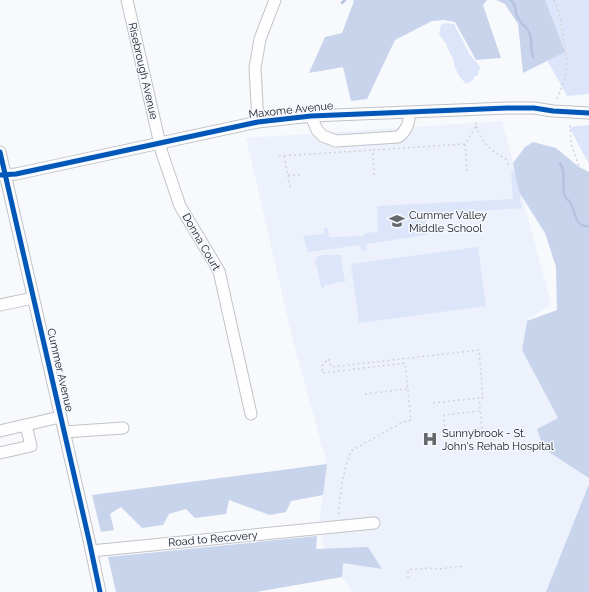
<svg xmlns="http://www.w3.org/2000/svg" width="589" height="592" viewBox="0 0 589 592" font-family="Raleway,sans-serif">
<style>
.built{fill:#ecf1fc}
.green{fill:#dce5fa}
.forest{fill:#c8d4ec}
.lines{fill:none;stroke-linecap:round;stroke-linejoin:round}
.stream{stroke:#b5c3e1;stroke-width:2.5}
.minor-casing{stroke:#c1c3c6;stroke-width:13}
.path{stroke:#d2d3d4;stroke-width:1.5;stroke-dasharray:2 3;stroke-linecap:butt}
.minor{stroke:#fefeff;stroke-width:11}
.cycleway-casing{stroke:#f5f8fe;stroke-width:8}
.cycleway{stroke:#0057b8;stroke-width:5}
.labels{text-anchor:middle;dominant-baseline:central;stroke-width:3;stroke-linejoin:round;paint-order:stroke}
.street-label{font-size:11px;fill:#181a1d;stroke:#f5f8fe}
.poi-label{font-size:11px;fill:#181a1d;stroke:#f5f8fe;text-anchor:start}
</style>
<rect width="100%" height="100%" fill="#f7f9fc"/>
<!-- built -->
<path class="built" d="M 502,121 L 551,304 L 527,321 L 522,350 L 558,418 L 538,429 L 544,449 L 589,478 L 589,484 L 546,592 L 353,592 L 342,577 L 330,579 L 319,521 L 327,464 L 293,341 L 246,138 Z"/>
<!-- green -->
<path class="green" d="M 514,0 L 589,0 L 589,94 L 567,96 Z
M 445,23 L 454,24 L 470,55 L 481,68 L 478,72 L 478,75 L 474,77 L 473,80 L 466,84 L 459,76 L 454,65 L 454,61 L 447,47 L 447,45 L 439,34 L 441,25 Z
M 589,125 L 589,164 L 569,127 Z
M 515,171 L 522,208 L 426,214 L 427,235 L 366,244 L 367,251 L 362,251 L 360,245 L 308,252 L 303,236 L 324,234 L 324,228 L 328,228 L 329,237 L 364,236 L 364,233 L 378,232 L 377,206 L 513,199 L 511,172 Z
M 478,247 L 486,306 L 359,323 L 351,264 Z
M 323,255 L 341,255 L 344,277 L 346,281 L 325,285 L 323,288 L 321,287 L 317,266 L 315,264 L 316,259 L 319,256 Z"/>
<!-- forest -->
<path class="forest" d="M 352,0 L 487,0 L 483,5 L 501,58 L 476,60 L 455,22 L 444,20 L 432,21 L 395,40 L 367,99 L 351,101 L 343,67 L 309,73 L 325,37 L 342,33 L 354,1 Z
M 496,0 L 545,0 L 565,52 L 523,73 L 518,24 L 505,4 Z
M 533,142 L 556,148 L 579,167 L 589,172 L 589,478 L 544,449 L 537,429 L 558,418 L 522,350 L 527,321 L 557,310 L 556,267 L 545,233 L 519,192 L 513,163 L 525,147 Z
M 327,464 L 323,495 L 291,501 L 286,512 L 270,515 L 229,500 L 226,514 L 195,518 L 186,509 L 169,514 L 163,525 L 142,528 L 121,507 L 110,514 L 114,530 L 101,532 L 92,495 Z
M 589,484 L 589,592 L 546,592 Z
M 317,536 L 316,549 L 368,547 L 382,569 L 343,563 L 342,577 L 256,592 L 116,592 L 108,557 Z"/>
<g class="lines">
<!-- stream -->
<path class="stream" d="M 511,0 C 517,5 514,9 517,16 C 518,19 521,21 522,24 C 535,33 529,44 533,57
M 342,3 L 345,0
M 560,163 C 566,172 562,183 564,194 C 565,198 569,200 571,204 C 575,211 575,228 589,226"/>
<!-- minor casing -->
<g class="minor-casing">
<path id="minor" d="M 127,0 L 162,153 L 180,206 L 219,271 L 251,414
M 311,116 L 317,130 L 323,136 L 336,141 L 398,137 C 407,131 409,123 410,112
M 258,122 L 255,68 L 260,39 L 275,0
M 0,152 L 89,540 L 100,592
M 0,175 L 16,174 L 258,122 L 311,116 L 507,108 L 534,108 L 553,111 L 589,113
M 0,305 L 33,298
M 0,431 L 60,417
M 64,432 L 123,428
M 0,453 L 31,446 L 26,425
M 91,551 L 374,523"/>
</g>
<!-- path -->
<path class="path" d="M 554,0 L 560,16 L 567,62 L 565,78 L 557,99
M 570,125 L 571,144 L 579,166 L 588,181 L 586,192 L 589,216
M 476,126 C 482,144 491,150 507,160 L 509,167
M 279,156 L 373,150
M 284,156 L 291,190
M 467,171 L 465,144 L 476,126 L 476,120
M 288,175 L 300,175
M 374,175 L 373,150 L 465,144
M 365,394 L 407,389
M 433,403 L 479,398 L 482,429 L 445,432 L 444,415 L 480,411
M 339,514 C 339,495 344,468 351,451 L 401,423 L 411,420 L 405,363 L 322,373 L 323,364 L 329,359 L 331,367 L 479,350 L 483,398 L 479,398
M 408,578 L 408,570 L 429,568 L 439,569 L 463,566
M 570,592 L 589,579"/>
<!-- minor -->
<use href="#minor" class="minor"/>
<!-- cycleway casing -->
<g class="cycleway-casing">
<path id="cycleway" d="M 0,152 L 89,540 L 100,592
M 0,175 L 16,174 L 258,122 L 311,116 L 507,108 L 534,108 L 553,111 L 589,113"/>
</g>
<!-- cycleway -->
<use href="#cycleway" class="cycleway"/>
</g>
<!-- icons -->
<defs>
<g id="school-bare" transform="scale(1.2)"><path d="M0-5L7-2L0 1L-7-2ZM-4 1L0 2.5L4 1V4Q0 6-4 4Z" fill="#66686b" stroke="#f5f8fe" stroke-width="2.5" paint-order="stroke"/></g>
<g id="hospital-bare" transform="scale(1.2)"><path d="M-5-5h3v3.5h4V-5h3V5h-3V1.5h-4V5h-3Z" fill="#66686b" stroke="#f5f8fe" stroke-width="2.5" paint-order="stroke"/></g>
</defs>
<g fill-rule="evenodd">
<use href="#school-bare" x="397" y="221"/>
<use href="#hospital-bare" x="430" y="439"/>
</g>
<g class="labels">
<!-- street labels -->
<g class="street-label">
<text transform="translate(143 71) rotate(77)">Risebrough Avenue</text>
<text transform="translate(291 110) rotate(-6)">Maxome Avenue</text>
<text transform="translate(201 242) rotate(60)">Donna Court</text>
<text transform="translate(60 370) rotate(77)">Cummer Avenue</text>
<text transform="translate(213 539) rotate(-5)">Road to Recovery</text>
</g>
<!-- poi labels -->
<g class="poi-label">
<text x="409" y="215">Cummer Valley<tspan x="409" dy="13">Middle School</tspan></text>
<text x="442" y="433">Sunnybrook - St.<tspan x="442" dy="13">John's Rehab Hospital</tspan></text>
</g>
</g>
</svg>
